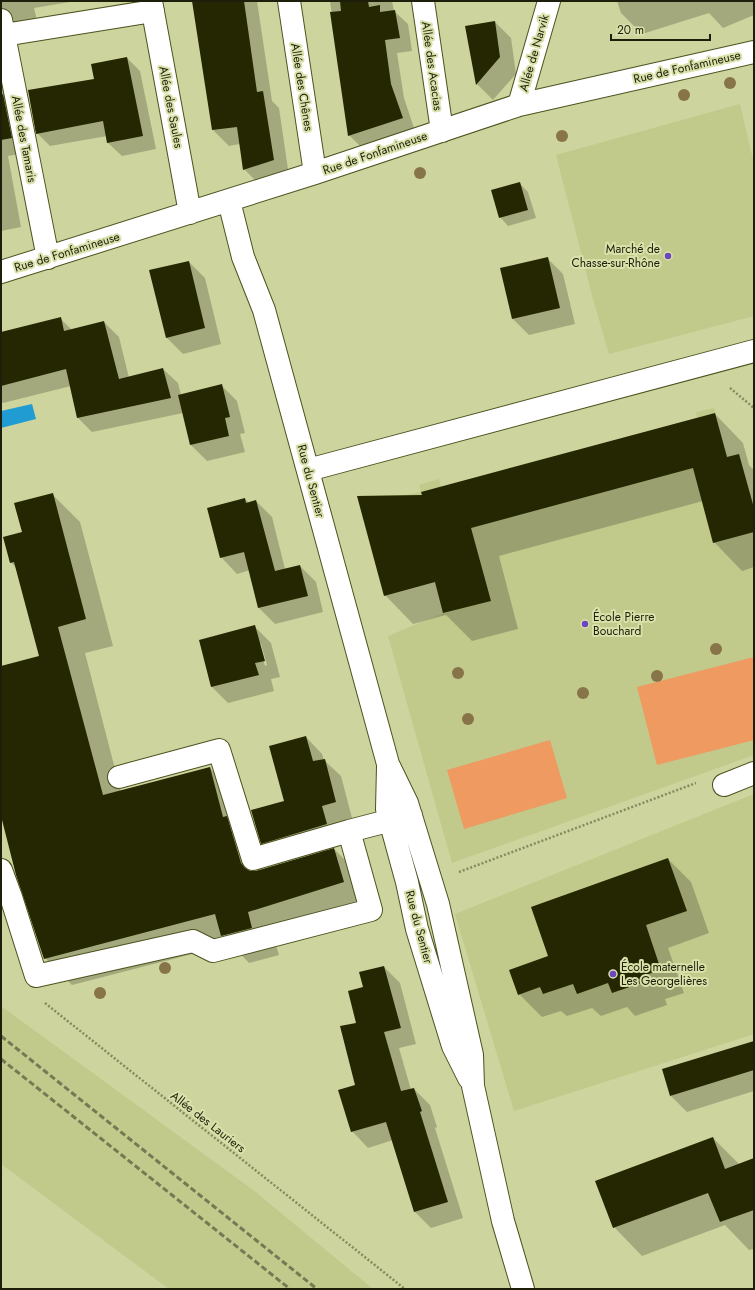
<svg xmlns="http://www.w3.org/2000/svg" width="755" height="1290" viewBox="0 0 755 1290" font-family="Jost,sans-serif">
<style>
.built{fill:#c1c98b}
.green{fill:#ee9a61}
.water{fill:#219cd3}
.shadow{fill:#0003;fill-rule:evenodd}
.building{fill:#242701}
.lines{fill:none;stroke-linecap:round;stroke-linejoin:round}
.minor-casing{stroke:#4d521f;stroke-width:24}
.path{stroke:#858960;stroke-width:2.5;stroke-dasharray:2 2;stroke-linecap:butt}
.minor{stroke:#fff;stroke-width:22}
.rail{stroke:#767a54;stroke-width:3;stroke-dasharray:6 3;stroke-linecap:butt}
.tree{fill:#887449}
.poi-dot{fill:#6d46be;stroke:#dae1aa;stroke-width:1.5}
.labels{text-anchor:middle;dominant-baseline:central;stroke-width:4;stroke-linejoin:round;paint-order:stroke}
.street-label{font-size:12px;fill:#1d1f0a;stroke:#dae1aa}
.poi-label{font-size:12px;fill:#1d1f0a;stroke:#dae1aa;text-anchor:start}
</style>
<rect width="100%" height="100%" fill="#cdd49d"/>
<!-- built -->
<path class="built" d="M 740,104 L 754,164 L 754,316 L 609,354 L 593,299 L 556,155 Z
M 714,408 L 727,457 L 739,454 L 754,508 L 754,755 L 452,863 L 388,636 L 443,613 L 431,568 L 415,572 L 419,586 L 384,596 L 357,496 L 405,495 L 421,492 L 419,485 L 439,479 L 441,488 L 697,418 L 696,412 Z
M 754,794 L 754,1034 L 514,1111 L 455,914 Z
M 1,1006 L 253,1190 L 373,1289 L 169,1289 L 1,1164 Z"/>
<!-- green -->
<path class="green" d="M 754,657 L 754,740 L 657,765 L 637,687 Z
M 550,740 L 567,798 L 464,829 L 447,770 Z"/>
<!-- water -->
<path class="water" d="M 32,404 L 36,419 L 1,428 L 1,411 Z"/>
<!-- shadow -->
<path class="shadow" d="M 1,1 L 76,1 L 34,8 L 37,21 L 13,22 L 1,29 Z
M 193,1 L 257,1 L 272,101 L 279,108 L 289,176 L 260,185 L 244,169 L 240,144 L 229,146 L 213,130 Z
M 330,1 L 392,1 L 394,11 L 408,24 L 412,51 L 397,53 L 404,98 L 415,131 L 362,148 L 349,135 Z
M 617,1 L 754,1 L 754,15 L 723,28 L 709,13 L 642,34 L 621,13 Z
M 495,22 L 511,38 L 516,74 L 493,100 L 477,84 Z
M 127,58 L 140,71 L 156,149 L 122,156 L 108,143 L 107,136 L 50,146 L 37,133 L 96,80 Z
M 1,86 L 15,100 L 25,153 L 8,156 L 21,227 L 1,231 Z
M 520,184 L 528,192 L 536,218 L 508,226 L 500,217 Z
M 547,258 L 563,274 L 575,324 L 529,335 L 513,319 Z
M 189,262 L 205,278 L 221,344 L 183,354 L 167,338 Z
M 60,318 L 72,330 L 104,322 L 119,337 L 129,378 L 163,369 L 178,383 L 181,395 L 221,385 L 237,401 L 245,433 L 240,434 L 245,452 L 207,461 L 191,445 L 183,413 L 92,432 L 77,417 L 71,386 L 3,403 L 1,401 L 1,333 Z
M 715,414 L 743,443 L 749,465 L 754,470 L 754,567 L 742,571 L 714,542 L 703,501 L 499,556 L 518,629 L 472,641 L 446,615 L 413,624 L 385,595 L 423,496 Z
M 53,495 L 80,522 L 113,646 L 85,653 L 121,792 L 210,768 L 237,796 L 261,871 L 334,849 L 361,876 L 371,909 L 274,939 L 279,955 L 249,963 L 231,944 L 72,985 L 45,958 L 1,812 L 1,667 L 40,657 L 16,568 L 11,562 L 23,533 Z
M 245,499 L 249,503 L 256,501 L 272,517 L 285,569 L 300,566 L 316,582 L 323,612 L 275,624 L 259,608 L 250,570 L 237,574 L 221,557 Z
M 255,627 L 271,643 L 280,677 L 271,679 L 274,691 L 228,703 L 212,687 L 200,641 ZM 259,644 L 261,644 L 267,665 L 265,666 Z
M 306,737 L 322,754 L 324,760 L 341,776 L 352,818 L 337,822 L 343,840 L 278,859 L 262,843 L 285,802 Z
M 668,859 L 691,882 L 709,933 L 668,948 L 684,993 L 665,999 L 667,1005 L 635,1016 L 627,1007 L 601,1016 L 592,1008 L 567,1016 L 561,1011 L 542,1017 L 519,994 L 549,957 Z
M 384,967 L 400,983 L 416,1044 L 399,1048 L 411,1090 L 414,1089 L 430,1105 L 437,1127 L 435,1128 L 463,1218 L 431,1228 L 415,1212 L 393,1140 L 368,1148 L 352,1131 L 356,1086 L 357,1023 L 364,988 Z
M 754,1042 L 754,1091 L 687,1112 L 671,1096 Z
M 713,1138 L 739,1164 L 754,1159 L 754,1249 L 749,1250 L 725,1225 L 642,1256 L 614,1227 Z"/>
<!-- building -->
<path class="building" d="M 192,1 L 244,1 L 257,92 L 263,91 L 274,160 L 243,170 L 237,127 L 212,130 Z
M 340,1 L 368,1 L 369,7 L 380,5 L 380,12 L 395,10 L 400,38 L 385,40 L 391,84 L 403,118 L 348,136 L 330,12 L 341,11 Z
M 495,21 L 500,57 L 476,85 L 465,26 Z
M 127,57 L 143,136 L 107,143 L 103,121 L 36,134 L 28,90 L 94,79 L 91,64 Z
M 3,94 L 12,138 L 1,140 L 1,95 Z
M 520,182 L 528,210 L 499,218 L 491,190 Z
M 548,257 L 560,308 L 512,319 L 500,268 Z
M 189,261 L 205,328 L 166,338 L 149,270 Z
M 61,317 L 64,331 L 104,321 L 119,379 L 163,368 L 171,398 L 77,418 L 66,369 L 1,386 L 1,332 Z
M 222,384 L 230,417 L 225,418 L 229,436 L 190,445 L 178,395 Z
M 715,413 L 727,457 L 739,454 L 754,508 L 754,532 L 713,543 L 693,468 L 471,528 L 491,601 L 443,613 L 435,582 L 384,596 L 357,496 L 422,495 L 421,492 Z
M 53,493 L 86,619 L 58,627 L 103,795 L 210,767 L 223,817 L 227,816 L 241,863 L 245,868 L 250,871 L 256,871 L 334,848 L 344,882 L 248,912 L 252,928 L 221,936 L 215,914 L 44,959 L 16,875 L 1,816 L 1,666 L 39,656 L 14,562 L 10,563 L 3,537 L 22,532 L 14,503 Z
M 245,498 L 246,503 L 256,500 L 275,571 L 300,565 L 308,596 L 258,608 L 244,552 L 220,558 L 207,508 Z
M 255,625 L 265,661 L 255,663 L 259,675 L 211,687 L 199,640 Z
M 306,736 L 313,761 L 325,759 L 336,802 L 322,806 L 327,824 L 261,844 L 251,810 L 284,801 L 269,746 Z
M 668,858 L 687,911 L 646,925 L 661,970 L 642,976 L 644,982 L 612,993 L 608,983 L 577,994 L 573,984 L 543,994 L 540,987 L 518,995 L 509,970 L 548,956 L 531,907 Z
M 384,966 L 401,1028 L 384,1032 L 401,1091 L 414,1088 L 422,1111 L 420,1112 L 448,1202 L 414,1212 L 386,1122 L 351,1132 L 338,1090 L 355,1085 L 340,1026 L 356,1023 L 348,991 L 363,987 L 359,972 Z
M 754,1041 L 754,1070 L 670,1096 L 662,1069 Z
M 713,1137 L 725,1169 L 754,1158 L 754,1210 L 720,1222 L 708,1193 L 613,1228 L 595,1181 Z"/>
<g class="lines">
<!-- minor casing -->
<g class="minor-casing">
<path id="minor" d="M 151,1 L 190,213
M 289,1 L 315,173
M 423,1 L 442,131
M 1,20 L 48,258
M 4,35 L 153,11
M 519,105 L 549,1
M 229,201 L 243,257 L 264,310 L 388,764 L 407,803 L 438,904 L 472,1055 L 473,1086 L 503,1221 L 523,1289
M 1,272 L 315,173 L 519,105 L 754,52
M 308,470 L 754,351
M 388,767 L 387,809 L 407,882 L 417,929 L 453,1046 L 469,1078
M 119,777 L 219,750 L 253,859 L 349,831
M 724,785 L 754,773
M 1,870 L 11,897 L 36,976 L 193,941 L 213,951 L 371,910 L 349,831 L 411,815"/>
</g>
<!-- path -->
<path class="path" d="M 730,388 L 754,408
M 459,872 L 696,783
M 45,1003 L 405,1289"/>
<!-- minor -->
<use href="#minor" class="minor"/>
<!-- rail -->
<path class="rail" d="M 1,1036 L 317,1289
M 1,1059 L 290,1289"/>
</g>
<!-- trees -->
<g class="tree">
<circle cx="730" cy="83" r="6"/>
<circle cx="684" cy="95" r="6"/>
<circle cx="562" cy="136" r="6"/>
<circle cx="420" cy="173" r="6"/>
<circle cx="716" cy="649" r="6"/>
<circle cx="458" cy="673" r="6"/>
<circle cx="657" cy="676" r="6"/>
<circle cx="583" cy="693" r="6"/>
<circle cx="468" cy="719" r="6"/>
<circle cx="165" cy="968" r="6"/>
<circle cx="100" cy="993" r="6"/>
</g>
<!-- markers -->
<g class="poi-dot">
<circle cx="668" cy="256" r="4"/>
<circle cx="585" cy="624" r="4"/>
<circle cx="613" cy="974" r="4"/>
</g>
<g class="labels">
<!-- street labels -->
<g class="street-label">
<text transform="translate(534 53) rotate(-74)">Allée de Narvik</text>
<text transform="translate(432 66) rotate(82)">Allée des Acacias</text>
<text transform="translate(687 67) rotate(-13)">Rue de Fonfamineuse</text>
<text transform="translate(302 87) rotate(81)">Allée des Chênes</text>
<text transform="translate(171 107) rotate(79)">Allée des Saules</text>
<text transform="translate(24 139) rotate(79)">Allée des Tamaris</text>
<text transform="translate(375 153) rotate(-19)">Rue de Fonfamineuse</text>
<text transform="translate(67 252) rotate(-17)">Rue de Fonfamineuse</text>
<text transform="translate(311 481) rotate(75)">Rue du Sentier</text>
<text transform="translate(419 927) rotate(75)">Rue du Sentier</text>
<text transform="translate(208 1122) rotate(38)">Allée des Lauriers</text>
</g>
<!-- poi labels -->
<g class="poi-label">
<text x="660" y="249" text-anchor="end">Marché de<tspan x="660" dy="14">Chasse-sur-Rhône</tspan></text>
<text x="593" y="617">École Pierre<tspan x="593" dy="14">Bouchard</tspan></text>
<text x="621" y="967">École maternelle<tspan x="621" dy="14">Les Georgelières</tspan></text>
</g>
</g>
<!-- border -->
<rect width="755" height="1290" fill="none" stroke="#1d1f0a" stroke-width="4"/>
<!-- scale -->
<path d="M611 34v6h99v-6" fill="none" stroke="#1d1f0a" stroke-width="2"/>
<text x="617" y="34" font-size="12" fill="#1d1f0a" stroke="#dae1aa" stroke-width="3" paint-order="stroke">20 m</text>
</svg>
